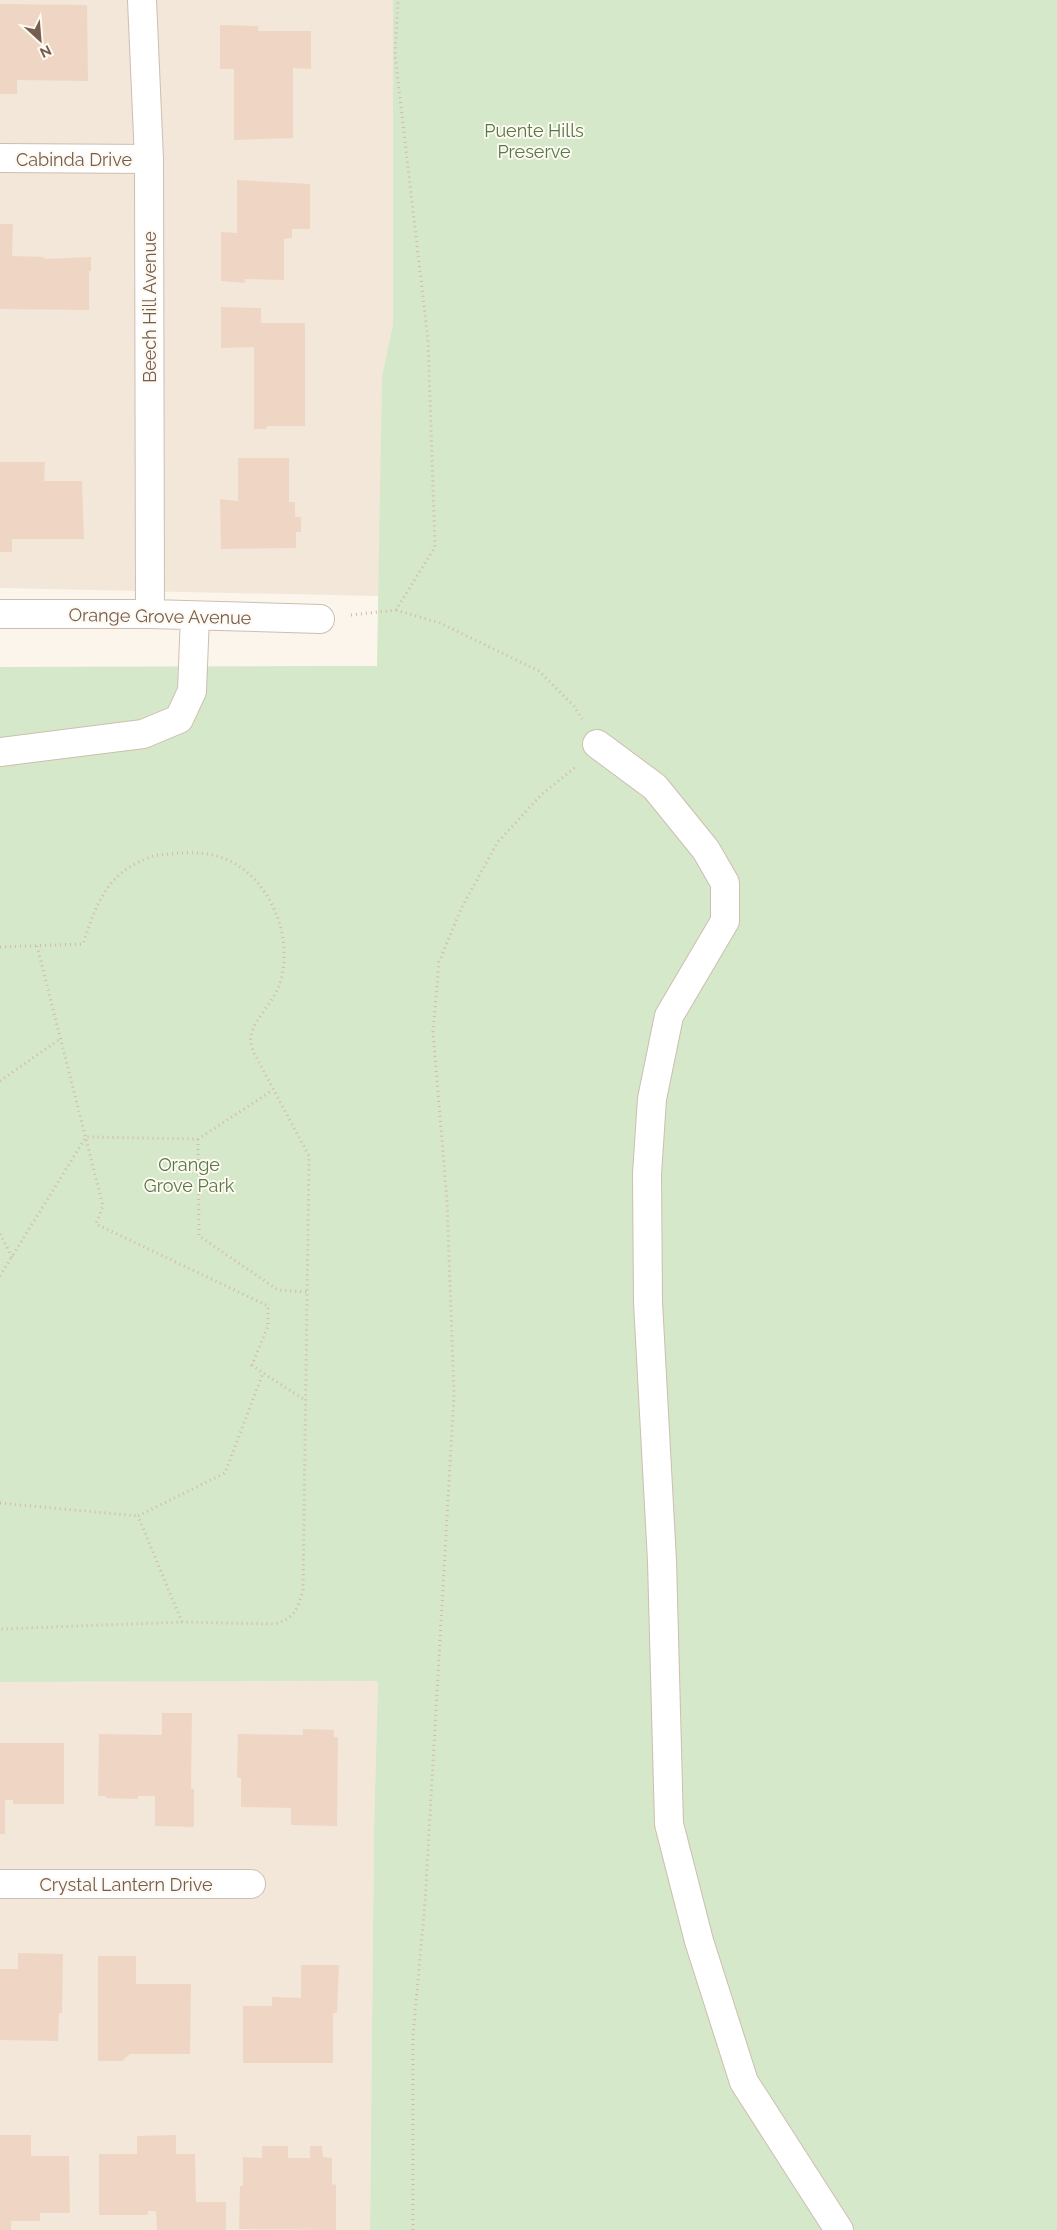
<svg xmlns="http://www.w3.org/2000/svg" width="1057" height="2230" viewBox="0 0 1057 2230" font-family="Raleway,sans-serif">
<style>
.residential{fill:#f2e7d9}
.green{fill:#d5e8c9}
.building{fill:#efd6c4}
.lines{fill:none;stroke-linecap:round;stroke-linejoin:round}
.minor-casing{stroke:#cdbeb1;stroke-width:30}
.path{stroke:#d4b9a7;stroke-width:3;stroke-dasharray:1 4;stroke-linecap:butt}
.minor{stroke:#fff;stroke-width:28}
.labels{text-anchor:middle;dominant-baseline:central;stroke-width:4;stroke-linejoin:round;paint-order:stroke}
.park-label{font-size:18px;fill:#557948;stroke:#fef9f1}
.street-label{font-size:18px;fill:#755d4f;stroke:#fef9f1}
</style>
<rect width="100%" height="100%" fill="#fbf5eb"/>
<!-- residential -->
<path class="residential" d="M 0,0 L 402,0 L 393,324 L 382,376 L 380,596 L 0,588 Z
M 378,1681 L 374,1826 L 370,2230 L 0,2230 L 0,1682 Z"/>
<!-- green -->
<path class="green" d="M 393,0 L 1057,0 L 1057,2230 L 370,2230 L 374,1826 L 378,1681 L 0,1682 L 0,667 L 377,666 L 382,376 L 393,324 Z"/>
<!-- building -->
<path class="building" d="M 0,4 L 87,5 L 88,81 L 17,80 L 17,94 L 0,94 Z
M 220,25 L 258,26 L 258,31 L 311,31 L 311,69 L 293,68 L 293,138 L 234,140 L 234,69 L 220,69 Z
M 237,180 L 310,184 L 310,229 L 292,229 L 292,238 L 284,239 L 284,280 L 245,279 L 245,283 L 221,281 L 221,232 L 237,233 Z
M 0,224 L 13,224 L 12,256 L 45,257 L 44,259 L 91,257 L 91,271 L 89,271 L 89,310 L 0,309 Z
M 221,307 L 261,308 L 261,323 L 305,323 L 305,426 L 267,426 L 266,429 L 254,429 L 254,347 L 221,348 Z
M 238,458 L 289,458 L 289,502 L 295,502 L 295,517 L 301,517 L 301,532 L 296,532 L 296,548 L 221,549 L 220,499 L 238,501 Z
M 0,462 L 45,462 L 44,481 L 82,481 L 84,539 L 12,539 L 12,552 L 0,552 Z
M 162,1713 L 192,1713 L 191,1789 L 194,1789 L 194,1827 L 155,1826 L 155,1796 L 138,1796 L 138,1799 L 106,1798 L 106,1796 L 98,1796 L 99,1734 L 162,1735 Z
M 303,1729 L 334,1730 L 334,1737 L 338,1737 L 337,1826 L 291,1825 L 291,1808 L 241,1807 L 241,1778 L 237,1778 L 238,1734 L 303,1735 Z
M 0,1743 L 64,1743 L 64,1804 L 13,1804 L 13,1800 L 5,1800 L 5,1834 L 0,1834 Z
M 18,1953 L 63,1954 L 62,2013 L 59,2013 L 58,2041 L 0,2040 L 0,1969 L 18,1969 Z
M 98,1956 L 136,1956 L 136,1984 L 191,1984 L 190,2054 L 130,2054 L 122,2061 L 98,2061 Z
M 301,1965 L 339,1965 L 337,2013 L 333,2013 L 333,2063 L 243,2063 L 243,2006 L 272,2006 L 272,1997 L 301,1998 Z
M 0,2135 L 31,2135 L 31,2156 L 69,2156 L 70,2213 L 40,2213 L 40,2221 L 11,2221 L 11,2230 L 0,2230 Z
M 176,2135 L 176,2154 L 195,2154 L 196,2202 L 226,2202 L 226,2230 L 157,2230 L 156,2211 L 148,2211 L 148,2215 L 99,2215 L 99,2154 L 137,2154 L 137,2136 Z
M 262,2146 L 288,2146 L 288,2158 L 310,2158 L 310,2146 L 322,2146 L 323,2157 L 332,2158 L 332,2184 L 336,2185 L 336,2230 L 239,2229 L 240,2186 L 243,2186 L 243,2157 L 262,2158 Z"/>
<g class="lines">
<!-- minor casing -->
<g class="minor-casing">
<path id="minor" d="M 142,0 L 149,159 L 150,614
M 0,158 L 149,159
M 0,614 L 150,614 L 320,619
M 597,744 L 655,787 L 706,850 L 725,883 L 725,921 L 669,1016 L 652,1099 L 647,1174 L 648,1302 L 662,1561 L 669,1824 L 699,1941 L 744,2082 L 839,2230
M 0,752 L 143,734 L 179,719 L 192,691 L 195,616
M 0,1884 L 251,1884"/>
</g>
<!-- path -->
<path class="path" d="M 396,610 L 440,623 L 539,671 L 574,706 L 582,719
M 351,615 L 396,610 L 435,547 L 428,340 L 395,55 L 398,0
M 37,946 L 103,1206 L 96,1224 L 268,1306 L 268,1326 L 252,1365 L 263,1373
M 0,947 L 83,944 C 94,911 104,878 139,862 C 146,859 153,855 160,855 C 178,853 196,851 213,855 C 267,867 297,937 279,986 C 273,1002 253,1021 251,1036 C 250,1041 252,1047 253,1051 L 309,1156 L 303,1591 C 297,1610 294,1619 274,1624 L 182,1622 L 0,1629
M 0,1081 L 60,1039
M 198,1139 L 199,1236 L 278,1290 L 307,1292
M 0,1234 L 12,1257
M 0,1276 L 86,1137 L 198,1139 L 273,1090
M 0,1503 L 138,1516
M 182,1622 L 138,1516 L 225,1473 L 263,1373 L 305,1400
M 413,2230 L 413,2035 L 425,1903 L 454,1395 L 447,1201 L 433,1032 L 439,962 L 461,909 L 497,843 L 542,794 L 577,766"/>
<!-- minor -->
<use href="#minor" class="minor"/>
</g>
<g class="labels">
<!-- park labels -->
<g class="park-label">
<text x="534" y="130">Puente Hills<tspan x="534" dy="21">Preserve</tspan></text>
<text x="189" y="1164">Orange<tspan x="189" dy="21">Grove Park</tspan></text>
</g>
<!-- street labels -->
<g class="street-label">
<text x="74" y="159">Cabinda Drive</text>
<text transform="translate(149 307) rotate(-90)">Beech Hill Avenue</text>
<text transform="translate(160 616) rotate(1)">Orange Grove Avenue</text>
<text x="126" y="1884">Crystal Lantern Drive</text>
</g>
</g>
<!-- north arrow -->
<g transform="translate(40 40) rotate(154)" stroke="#fef9f1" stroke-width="4" paint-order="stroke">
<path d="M0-4L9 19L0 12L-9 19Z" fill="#755d4f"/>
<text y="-8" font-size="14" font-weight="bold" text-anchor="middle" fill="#755d4f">N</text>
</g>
</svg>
